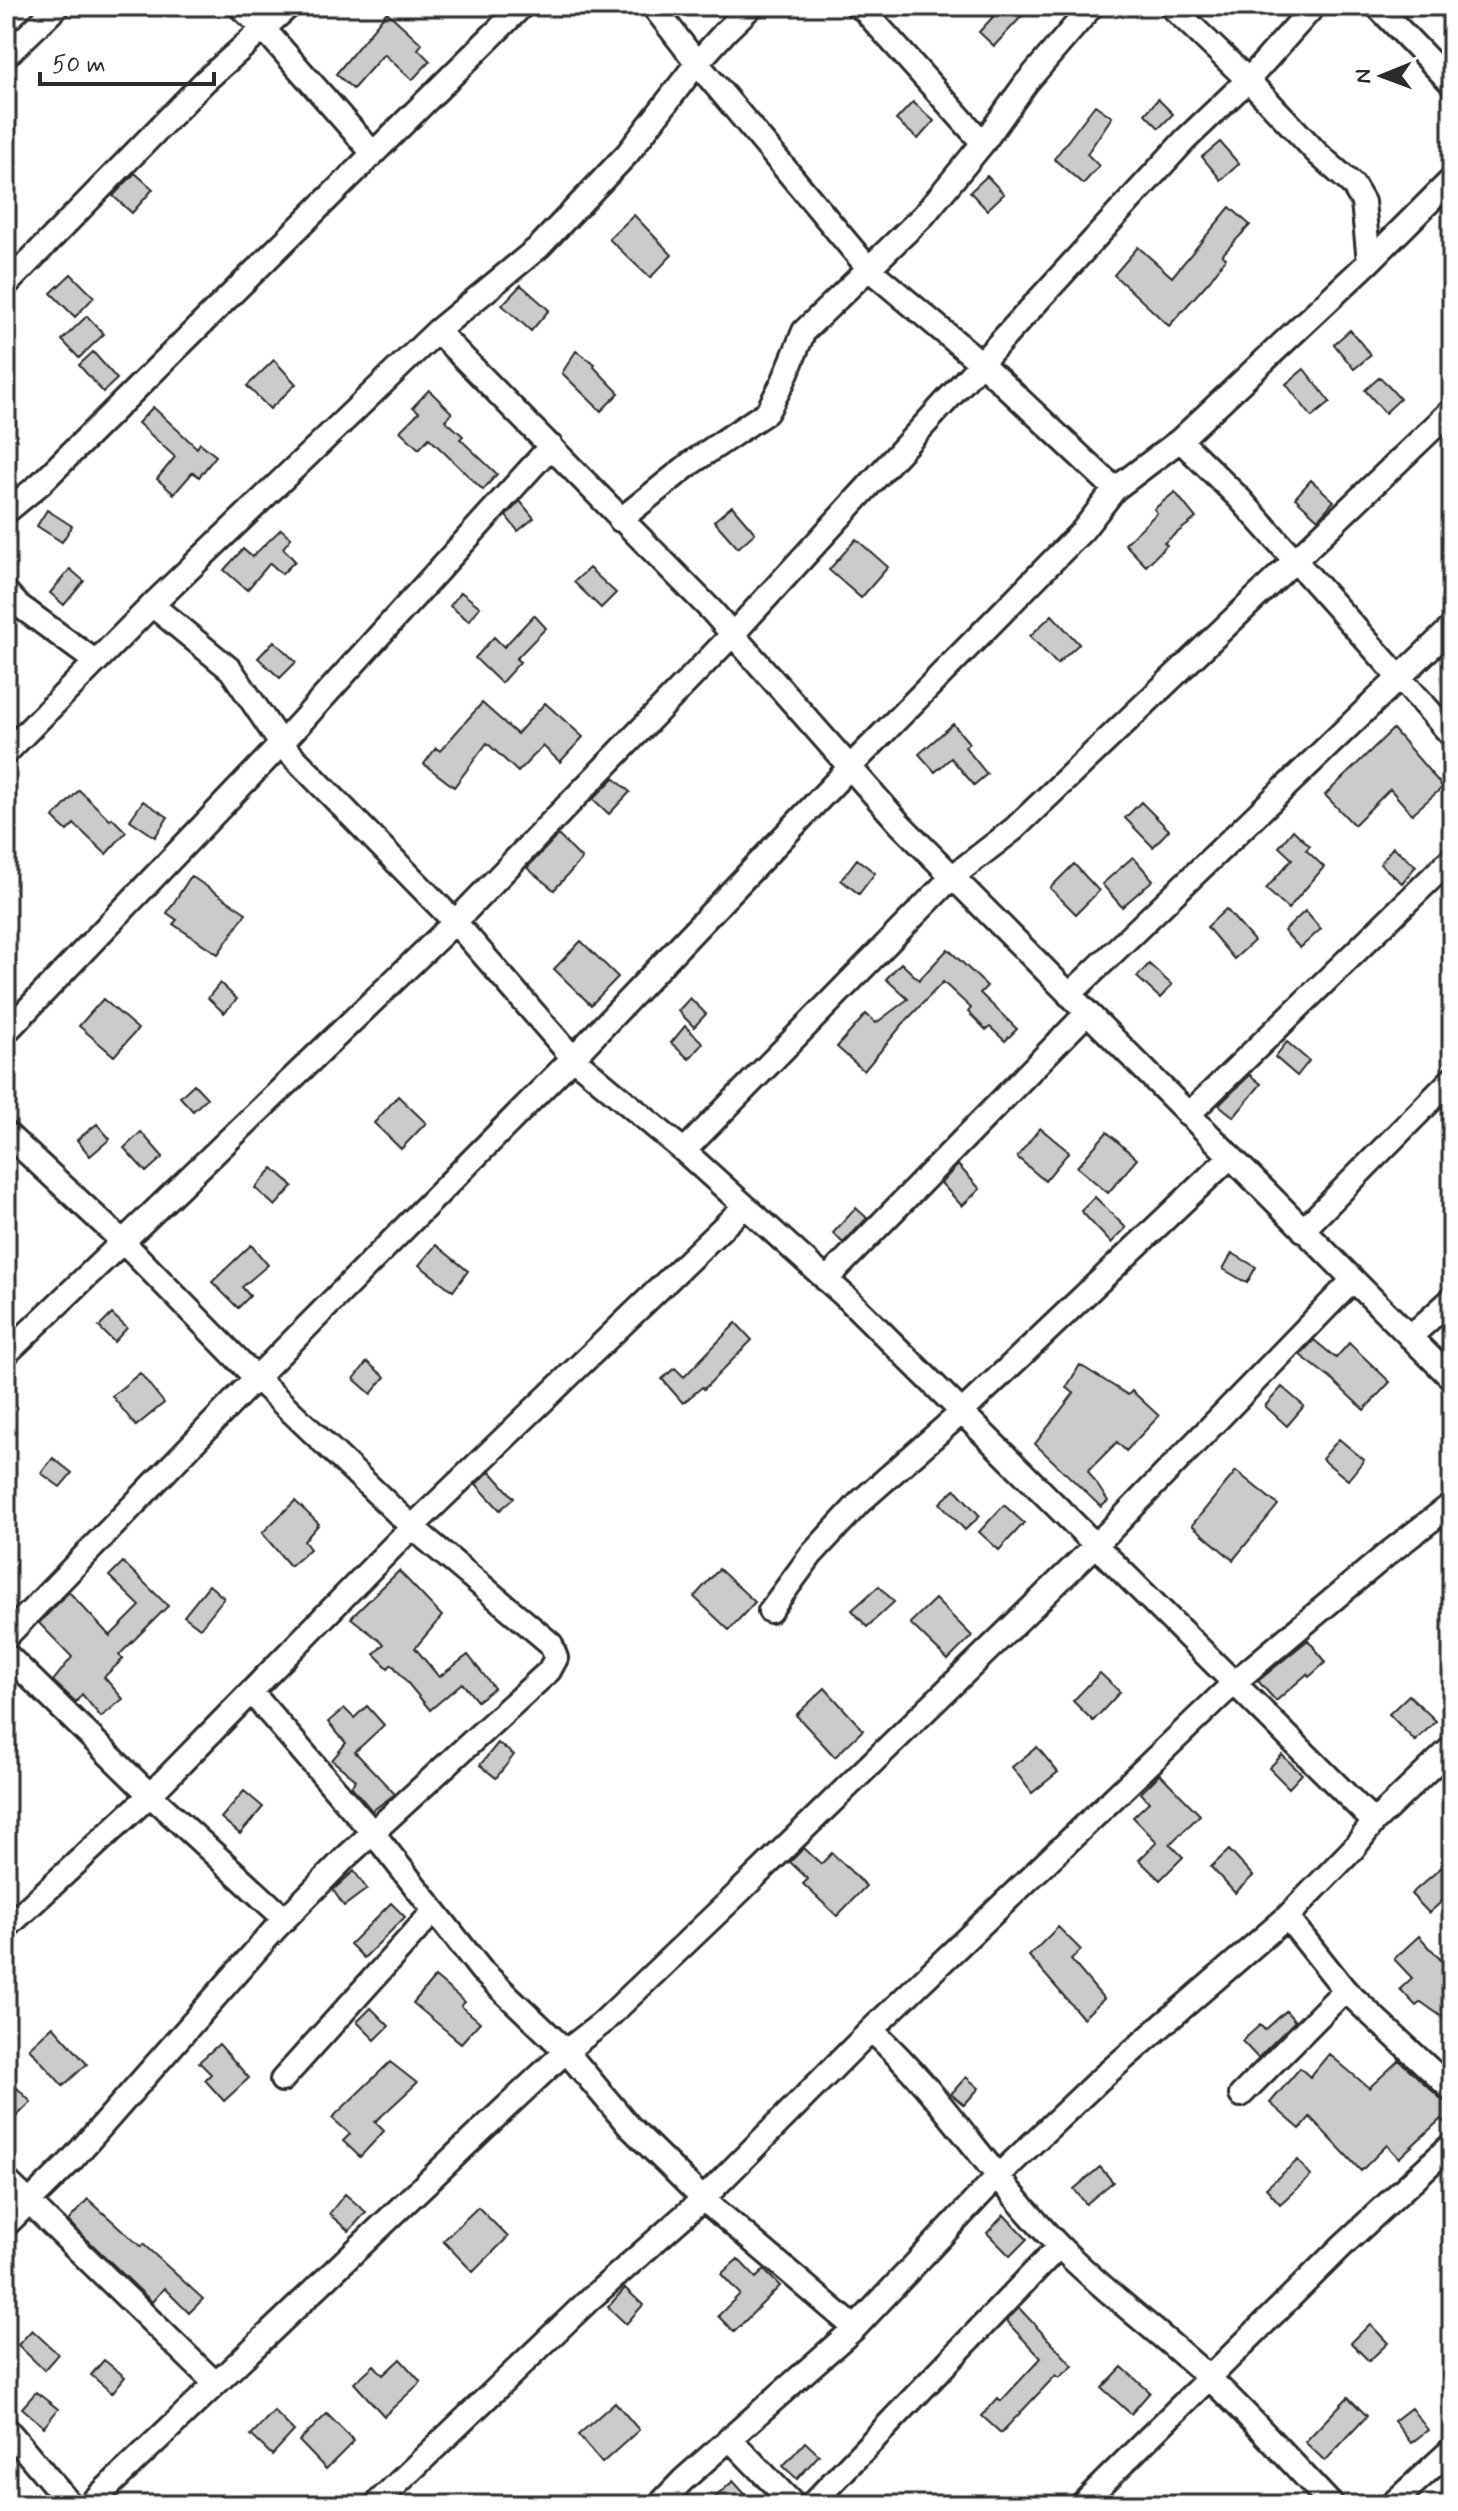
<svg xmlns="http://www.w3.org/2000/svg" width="1458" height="2511" viewBox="0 0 1458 2511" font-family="Mynerve,sans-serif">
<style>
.building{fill:#cbcbcb;stroke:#2b2b2b;stroke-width:2}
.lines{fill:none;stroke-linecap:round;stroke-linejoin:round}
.street-casing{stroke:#2b2b2b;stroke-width:28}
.street{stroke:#fff;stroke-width:22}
</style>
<rect width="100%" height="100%" fill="#fff"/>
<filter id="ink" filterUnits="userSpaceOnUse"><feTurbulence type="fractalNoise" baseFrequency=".0125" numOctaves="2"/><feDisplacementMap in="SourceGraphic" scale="16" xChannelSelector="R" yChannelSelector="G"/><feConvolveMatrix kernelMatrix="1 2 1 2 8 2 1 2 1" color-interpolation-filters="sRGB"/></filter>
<g filter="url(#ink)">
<!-- building -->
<path class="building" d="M 1003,6 L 1012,6 L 1022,16 L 994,46 L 979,32 Z
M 387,12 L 422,44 L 418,49 L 430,61 L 412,80 L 384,54 L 353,89 L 336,74 Z
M 1158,99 L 1173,114 L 1159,128 L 1145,114 Z
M 913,102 L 934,121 L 918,139 L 896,120 Z
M 1095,105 L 1112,117 L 1087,154 L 1099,166 L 1083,184 L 1054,159 Z
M 1220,142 L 1239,164 L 1221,180 L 1202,157 Z
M 135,173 L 153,189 L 132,213 L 113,196 Z
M 987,176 L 1004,194 L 987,210 L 970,192 Z
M 1230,207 L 1250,225 L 1222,255 L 1226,258 L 1210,280 L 1169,326 L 1114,275 L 1138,247 L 1172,277 Z
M 634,215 L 672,255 L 650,278 L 609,239 Z
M 71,274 L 94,297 L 75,317 L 51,293 Z
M 521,285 L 549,310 L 531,331 L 502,305 Z
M 87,316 L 104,334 L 79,358 L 62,340 Z
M 1350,330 L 1371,355 L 1354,369 L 1334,344 Z
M 576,351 L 595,364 L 594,367 L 619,393 L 601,411 L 562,373 Z
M 93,352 L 117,379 L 103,392 L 79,365 Z
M 274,360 L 296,384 L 270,409 L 247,386 Z
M 1304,369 L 1330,402 L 1312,417 L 1286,384 Z
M 1380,377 L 1400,399 L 1385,413 L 1365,390 Z
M 429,390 L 452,413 L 445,420 L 463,436 L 460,439 L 497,474 L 483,490 L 429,438 L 419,449 L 400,431 L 419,412 L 413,407 Z
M 153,407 L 197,448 L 200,443 L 216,456 L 199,477 L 193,472 L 174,494 L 157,479 L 175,457 L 138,423 Z
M 1311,480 L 1334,501 L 1318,519 L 1295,498 Z
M 1175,492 L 1196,518 L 1164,543 L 1167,545 L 1146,566 L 1125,544 L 1157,513 L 1154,509 Z
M 520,501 L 534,518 L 518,531 L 506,516 Z
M 732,506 L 755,533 L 738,548 L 714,521 Z
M 47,510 L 72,526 L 62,542 L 37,526 Z
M 281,529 L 291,538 L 283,548 L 295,561 L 282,574 L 270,563 L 247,590 L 224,570 L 243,549 L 252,557 Z
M 856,539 L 888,567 L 861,598 L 829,570 Z
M 589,568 L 616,593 L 601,608 L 574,582 Z
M 70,569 L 84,581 L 64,605 L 50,593 Z
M 461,592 L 480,607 L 469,621 L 450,606 Z
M 534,615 L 546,628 L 516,659 L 520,662 L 501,683 L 475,658 L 494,637 L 504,647 Z
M 1052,615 L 1079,644 L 1057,664 L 1030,636 Z
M 274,641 L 296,662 L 280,678 L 258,658 Z
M 482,703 L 517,734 L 545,703 L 583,737 L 560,762 L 543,746 L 518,772 L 487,743 L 454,787 L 424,764 L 436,748 L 440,751 Z
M 953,724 L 969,743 L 965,747 L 987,774 L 974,785 L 951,758 L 935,772 L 919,754 Z
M 1393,729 L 1443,787 L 1412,814 L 1390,789 L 1354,825 L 1325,795 Z
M 614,778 L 630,792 L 609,814 L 593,799 Z
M 79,790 L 110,820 L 112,818 L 126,832 L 106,854 L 74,824 L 67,831 L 53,818 Z
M 143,801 L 168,817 L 155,837 L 130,820 Z
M 1141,802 L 1169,830 L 1153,847 L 1125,818 Z
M 1293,830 L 1310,846 L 1306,850 L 1324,867 L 1288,909 L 1266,889 L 1292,859 L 1279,847 Z
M 558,835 L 582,859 L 554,890 L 527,868 Z
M 1393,847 L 1416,866 L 1402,883 L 1380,864 Z
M 1133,857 L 1153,880 L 1122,907 L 1102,884 Z
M 857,859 L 875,873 L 859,894 L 841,880 Z
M 1074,864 L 1099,891 L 1076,914 L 1050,888 Z
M 191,876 L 246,913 L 218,954 L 173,924 L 177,920 L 167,913 Z
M 1226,909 L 1254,941 L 1234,959 L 1207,927 Z
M 1305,911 L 1321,929 L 1300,948 L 1284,931 Z
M 581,941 L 618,977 L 591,1005 L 554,969 Z
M 948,949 L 987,986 L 980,993 L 1017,1029 L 1005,1041 L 990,1027 L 986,1030 L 968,1012 L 971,1008 L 943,982 L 902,1025 L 864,1071 L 837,1047 L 866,1014 L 876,1023 L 908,999 L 886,979 L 901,963 L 919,980 Z
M 1149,964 L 1172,985 L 1160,998 L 1137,977 Z
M 220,983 L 237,999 L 224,1013 L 208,998 Z
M 690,998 L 706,1014 L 694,1027 L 678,1011 Z
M 103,999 L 138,1029 L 114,1056 L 79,1026 Z
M 685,1026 L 703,1043 L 689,1059 L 671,1043 Z
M 1287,1042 L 1309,1061 L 1297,1076 L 1275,1057 Z
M 1250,1075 L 1261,1084 L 1234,1117 L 1219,1105 Z
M 194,1084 L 207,1098 L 193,1111 L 180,1097 Z
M 398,1096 L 426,1123 L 401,1149 L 374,1123 Z
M 97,1124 L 110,1139 L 90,1156 L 77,1140 Z
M 1040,1128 L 1069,1152 L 1045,1181 L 1017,1157 Z
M 141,1132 L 163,1157 L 146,1172 L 124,1148 Z
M 1107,1132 L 1137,1159 L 1108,1193 L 1077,1167 Z
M 958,1165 L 980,1189 L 962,1206 L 941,1183 Z
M 273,1168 L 293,1186 L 275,1206 L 255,1188 Z
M 1095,1197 L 1126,1228 L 1111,1243 L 1081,1211 Z
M 856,1208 L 867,1218 L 843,1243 L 833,1233 Z
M 251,1245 L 268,1265 L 242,1287 L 250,1296 L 238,1308 L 212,1282 Z
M 436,1245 L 468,1271 L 453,1291 L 419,1265 Z
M 1232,1253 L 1256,1267 L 1247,1283 L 1223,1269 Z
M 112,1314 L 127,1328 L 114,1342 L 99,1327 Z
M 736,1323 L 752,1340 L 704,1389 L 702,1387 L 683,1403 L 662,1379 L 675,1368 L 684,1377 Z
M 1314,1340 L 1336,1358 L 1349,1343 L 1390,1382 L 1364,1410 L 1330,1378 L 1300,1355 Z
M 367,1362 L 385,1377 L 371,1394 L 354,1379 Z
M 1080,1365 L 1128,1395 L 1132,1391 L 1159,1416 L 1126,1451 L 1117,1442 L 1088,1471 L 1108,1501 L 1101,1507 L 1035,1444 L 1074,1393 L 1066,1388 Z
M 140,1373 L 164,1403 L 136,1426 L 112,1396 Z
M 1282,1387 L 1304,1406 L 1287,1426 L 1265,1406 Z
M 1339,1439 L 1364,1460 L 1348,1480 L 1322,1459 Z
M 53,1458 L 72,1473 L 60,1487 L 41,1473 Z
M 490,1471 L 514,1498 L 500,1510 L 476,1484 Z
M 1236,1471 L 1278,1505 L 1233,1560 L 1192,1525 Z
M 955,1489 L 980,1516 L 965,1530 L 940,1503 Z
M 295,1501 L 319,1524 L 304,1541 L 310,1549 L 290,1566 L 262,1533 Z
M 1004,1505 L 1024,1523 L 999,1550 L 979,1532 Z
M 123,1562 L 168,1606 L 119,1655 L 123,1659 L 104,1677 L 123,1699 L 101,1717 L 82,1694 L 76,1702 L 53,1681 L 72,1657 L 39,1623 L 69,1592 L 110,1636 L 140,1606 L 109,1576 Z
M 719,1569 L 755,1602 L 729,1630 L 694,1597 Z
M 399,1571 L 442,1616 L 415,1648 L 439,1677 L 468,1655 L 494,1688 L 477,1701 L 462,1683 L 430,1710 L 392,1664 L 388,1668 L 374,1654 L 384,1644 L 351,1618 Z
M 209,1585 L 224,1598 L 200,1628 L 184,1616 Z
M 879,1586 L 894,1602 L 867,1627 L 852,1610 Z
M 935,1599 L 972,1636 L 948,1660 L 910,1623 Z
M 1308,1640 L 1326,1662 L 1309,1677 L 1307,1674 L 1276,1701 L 1258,1681 Z
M 1100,1673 L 1120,1692 L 1093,1721 L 1073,1701 Z
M 825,1688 L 863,1730 L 835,1757 L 796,1715 Z
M 1409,1695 L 1436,1721 L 1415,1741 L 1389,1714 Z
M 367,1706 L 384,1725 L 355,1752 L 395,1794 L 372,1811 L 351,1786 L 356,1780 L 332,1760 L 346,1743 L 328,1722 L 344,1708 L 354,1718 Z
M 498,1743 L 514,1755 L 496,1778 L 480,1765 Z
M 1037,1747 L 1058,1772 L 1032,1793 L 1012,1767 Z
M 1282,1755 L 1302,1774 L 1289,1788 L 1269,1768 Z
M 1160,1774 L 1200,1815 L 1170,1844 L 1183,1857 L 1160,1880 L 1139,1860 L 1157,1842 L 1133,1817 L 1149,1802 L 1141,1793 Z
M 244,1791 L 263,1807 L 240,1834 L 221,1818 Z
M 804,1848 L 821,1864 L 832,1853 L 866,1886 L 837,1916 L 803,1884 L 808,1879 L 790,1862 Z
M 1229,1850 L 1253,1876 L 1235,1893 L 1211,1867 Z
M 1443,1866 L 1452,1876 L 1452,1892 L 1429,1913 L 1411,1894 Z
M 354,1871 L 367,1889 L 344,1906 L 333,1890 Z
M 391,1903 L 405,1917 L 364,1958 L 350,1944 Z
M 1058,1927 L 1081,1950 L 1071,1960 L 1104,1999 L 1083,2018 L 1029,1956 Z
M 1419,1936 L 1452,1972 L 1452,2024 L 1421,2002 L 1416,2006 L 1400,1989 L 1412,1978 L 1394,1959 Z
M 435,1977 L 465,2002 L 461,2006 L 480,2022 L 461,2043 L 413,2003 Z
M 371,2008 L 389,2026 L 375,2040 L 357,2022 Z
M 1286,2011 L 1295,2021 L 1258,2058 L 1242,2041 L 1260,2025 L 1265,2030 Z
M 53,2026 L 87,2064 L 63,2086 L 29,2048 Z
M 219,2044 L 249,2078 L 224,2101 L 205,2080 L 211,2074 L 199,2062 Z
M 1329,2054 L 1369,2088 L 1399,2060 L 1442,2100 L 1452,2104 L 1452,2130 L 1441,2119 L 1399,2158 L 1387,2145 L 1361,2171 L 1310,2117 L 1300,2129 L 1270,2103 L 1300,2068 L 1310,2077 Z
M 390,2062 L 417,2083 L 375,2122 L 384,2131 L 360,2157 L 343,2141 L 350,2134 L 332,2118 Z
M 6,2077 L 31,2102 L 6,2127 Z
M 966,2077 L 979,2088 L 964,2105 L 951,2094 Z
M 1298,2160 L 1311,2176 L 1280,2204 L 1266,2188 Z
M 1100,2167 L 1113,2182 L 1086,2204 L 1074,2189 Z
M 345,2194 L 366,2212 L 349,2231 L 329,2214 Z
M 88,2199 L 141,2247 L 143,2244 L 203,2299 L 189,2313 L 164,2288 L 152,2302 L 68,2221 Z
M 478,2207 L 508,2237 L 473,2272 L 443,2241 Z
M 1004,2215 L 1027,2239 L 1010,2256 L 987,2233 Z
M 738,2259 L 756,2278 L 764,2270 L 780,2286 L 734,2332 L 718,2316 L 740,2294 L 721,2274 Z
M 625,2288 L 643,2305 L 626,2324 L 608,2307 Z
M 1019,2308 L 1073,2366 L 1059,2378 L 1056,2375 L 1001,2433 L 982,2416 L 998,2398 L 1001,2401 L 1041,2358 L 1006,2321 Z
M 1370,2324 L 1388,2343 L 1369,2361 L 1351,2343 Z
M 32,2330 L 58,2354 L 44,2370 L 18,2345 Z
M 400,2359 L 421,2382 L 384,2416 L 354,2383 L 374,2365 L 383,2375 Z
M 104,2360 L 125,2377 L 112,2393 L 91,2375 Z
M 1122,2367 L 1150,2392 L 1131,2414 L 1102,2388 Z
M 36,2392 L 58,2409 L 44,2427 L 22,2408 Z
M 1348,2397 L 1367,2416 L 1325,2461 L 1305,2442 Z
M 615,2402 L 639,2430 L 602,2463 L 578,2435 Z
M 1411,2408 L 1428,2430 L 1411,2443 L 1394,2421 Z
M 274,2411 L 294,2431 L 272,2455 L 251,2435 Z
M 327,2414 L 354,2441 L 326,2469 L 299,2441 Z
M 805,2442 L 819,2455 L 797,2479 L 783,2466 Z
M 733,2481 L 755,2505 L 707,2505 Z"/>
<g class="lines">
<!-- street casing -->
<g class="street-casing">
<path id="street" d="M 239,6 L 264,29 L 372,152
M 653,6 L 697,63 L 869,269 L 981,363 L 1115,489
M 857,6 L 863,9 L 983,143
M 1171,6 L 1248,80 L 1318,154 L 1353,185 L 1363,202 L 1369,262
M 1377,6 L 1452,84
M 6,56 L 58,6
M 6,285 L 205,81 L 289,6
M 437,331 L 712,611 L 900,824 L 1452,1379
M 1180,440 L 1369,262 L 1452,179
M 6,512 L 40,484 L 522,6
M 620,520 L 691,463 L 767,412 L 783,382 L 804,331 L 924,215 L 983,143 L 1026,83 L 1092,6
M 6,592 L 17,604 L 96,662
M 152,605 L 231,670 L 281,744 L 455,922 L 573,1058 L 684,1151 L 848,1299 L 1374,1822
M 6,753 L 152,605 L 437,331 L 539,247 L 628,153 L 697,63 L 726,31 L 752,6
M 1069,995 L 1452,627
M 6,1032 L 281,744 L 551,446
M 1188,1115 L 1452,858
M 6,1133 L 122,1241 L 256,1378 L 412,1527 L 551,1644 L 556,1658 L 549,1671 L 346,1857 L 275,1929 L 70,2162 L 6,2225
M 684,1151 L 952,877 L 1014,829 L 1452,410
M 1303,1230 L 1452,1079
M 826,1280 L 1087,1013
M 1410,1337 L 1452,1299
M 6,1354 L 455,922 L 733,634 L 1185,140 L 1248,80 L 1314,6
M 770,1611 L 811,1555 L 860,1502 L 962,1412 L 1230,1157
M 6,1637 L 256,1378 L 573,1058 L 850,767 L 1083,530 L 1115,489 L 1180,440 L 1240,499 L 1452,736
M 6,1654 L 150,1795 L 285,1919
M 252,1693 L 374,1834 L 481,1970 L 566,2051 L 629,2126 L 703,2199 L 855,2328
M 1287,1917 L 1345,1990 L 1452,2090
M 6,1928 L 150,1795 L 412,1527 L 744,1207
M 871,2030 C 942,2094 991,2177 1058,2245 C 1105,2293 1160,2332 1209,2378 C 1252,2418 1291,2462 1332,2505
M 282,2080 L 433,1912
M 1241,2095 L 1345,1990
M 6,2180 L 216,2384
M 6,2428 L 71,2505
M 729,2438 L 794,2505
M 89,2505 L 485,2127 L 566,2051 L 601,2024 L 735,1896 L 1096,1545 L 1353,1280
M 375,2505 L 589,2300 L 703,2199 L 871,2030 L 1235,1682 L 1386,1555 L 1452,1504
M 659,2505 L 683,2480 L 855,2328 L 997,2177 L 1098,2081 L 1287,1917 L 1353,1849 L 1374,1822 L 1452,1747
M 811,2505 L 1059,2246
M 1081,2505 L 1343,2245 L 1452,2144
M 1391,2505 L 1452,2449"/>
</g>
<!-- street -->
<use href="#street" class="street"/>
</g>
</g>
<!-- margin -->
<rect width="1458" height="2511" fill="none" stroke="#fff" stroke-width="32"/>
<rect x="16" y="16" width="1426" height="2479" fill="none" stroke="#2b2b2b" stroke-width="3" filter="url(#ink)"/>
<!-- north arrow -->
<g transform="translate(1382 76) rotate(269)" stroke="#ffffff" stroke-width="6" paint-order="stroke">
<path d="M0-6L14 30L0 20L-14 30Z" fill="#2b2b2b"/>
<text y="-12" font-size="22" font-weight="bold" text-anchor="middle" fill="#2b2b2b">N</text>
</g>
<!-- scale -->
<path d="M40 72v12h174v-12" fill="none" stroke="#2b2b2b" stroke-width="4"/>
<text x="52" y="72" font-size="24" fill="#2b2b2b" stroke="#ffffff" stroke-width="6" paint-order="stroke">50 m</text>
</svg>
